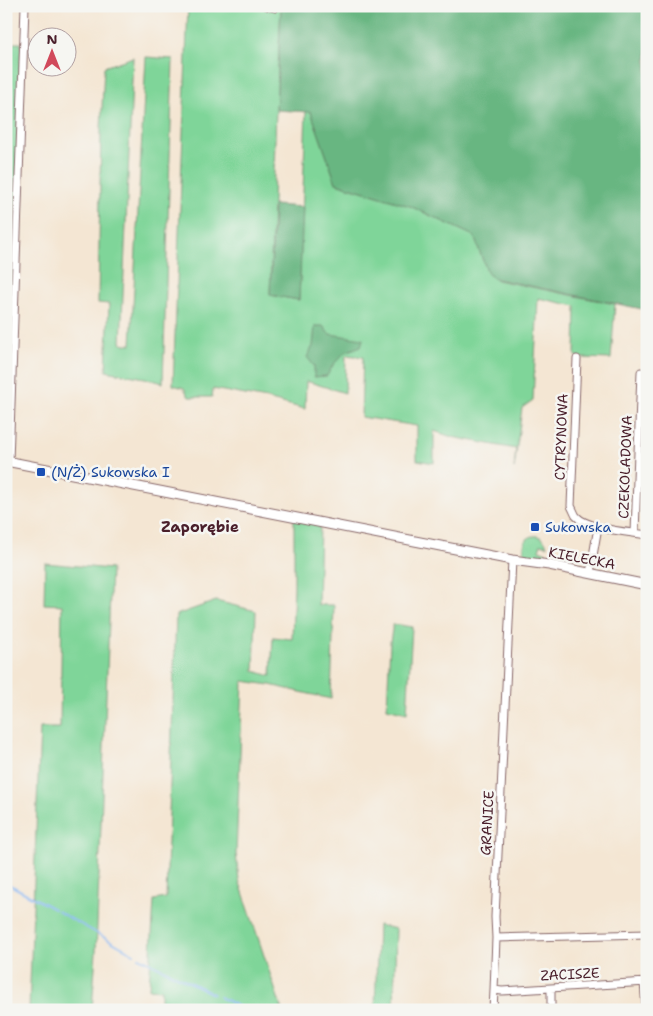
<svg xmlns="http://www.w3.org/2000/svg" width="653" height="1016" viewBox="0 0 653 1016" font-family="'Shantell Sans',sans-serif">
<style>
.green{fill:#7fd599;stroke:#647a62}
.forest{fill:#67b681;stroke:#586a56}
.lines{fill:none;stroke-linecap:round;stroke-linejoin:round}
.stream{stroke:#88b8f4;stroke-width:2}
.street-casing{stroke:#866566;stroke-width:9}
.secondary-casing{stroke:#866566;stroke-width:11}
.street{stroke:#fff;stroke-width:7}
.secondary{stroke:#fff;stroke-width:9}
.transit-dot{fill:#1a4fb4;stroke:#f6f6f2;stroke-width:2}
.labels{text-anchor:middle;dominant-baseline:central;stroke-width:5;stroke-linejoin:round;paint-order:stroke}
.street-label{font-size:14px;fill:#4a1f2b;stroke:#f6f6f2}
.transit-label{font-size:14px;fill:#164399;stroke:#f6f6f2;text-anchor:start}
.neighbourhood-label{font-size:15px;font-weight:bold;fill:#4a1f2b;stroke:#f6f6f2}
</style>
<rect width="100%" height="100%" fill="#f6f6f2"/>
<filter id="ink" filterUnits="userSpaceOnUse"><feTurbulence type="fractalNoise" baseFrequency=".02" numOctaves="2"/><feDisplacementMap in="SourceGraphic" scale="10" xChannelSelector="R" yChannelSelector="G"/><feConvolveMatrix kernelMatrix="1 2 1 2 8 2 1 2 1" color-interpolation-filters="sRGB"/></filter>
<filter id="wash" filterUnits="userSpaceOnUse"><feTurbulence type="fractalNoise" baseFrequency=".0096" numOctaves="4" result="noise"/><feDisplacementMap in="SourceGraphic" scale="20" xChannelSelector="R" yChannelSelector="G"/><feGaussianBlur stdDeviation="1.12" result="paint"/><feColorMatrix in="noise" values="0 0 0 0 0 0 0 0 0 0 0 0 0 0 0 0 0 1.4 0 .05"/><feComposite in="paint" operator="in"/></filter>
<g filter="url(#wash)">
<rect width="100%" height="100%" fill="#f4e6d3"/>
<!-- green -->
<path class="green" d="M 188,6 L 275,6 L 281,7 L 276,110 L 270,295 L 299,300 L 306,111 L 311,111 L 336,183 L 410,206 L 474,236 L 488,274 L 497,280 L 615,304 L 611,359 L 581,358 L 575,356 L 576,306 L 538,298 L 533,400 L 522,408 L 514,469 L 516,449 L 452,437 L 434,431 L 434,463 L 417,460 L 417,426 L 361,417 L 363,357 L 346,355 L 345,393 L 306,381 L 305,409 L 267,399 L 213,389 L 212,397 L 189,397 L 184,388 L 173,385 Z
M 6,43 L 21,43 L 15,230 L 6,225 Z
M 133,57 L 121,343 L 131,345 L 146,57 L 173,59 L 163,383 L 145,378 L 106,371 L 109,304 L 98,303 L 101,129 L 104,67 Z
M 6,229 L 15,234 L 12,292 L 6,289 Z
M 294,519 L 320,525 L 318,605 L 334,605 L 331,699 L 270,685 L 243,681 L 236,854 L 239,880 L 282,1010 L 161,1010 L 161,990 L 149,989 L 154,900 L 166,898 L 176,615 L 216,601 L 256,611 L 254,671 L 271,676 L 273,637 L 292,639 L 294,587 Z
M 533,536 C 541,535 545,539 547,546 L 541,544 L 539,550 L 547,553 C 542,559 536,561 528,557 L 524,551 C 523,543 526,538 533,536 Z
M 45,563 L 111,569 L 96,952 L 92,1010 L 29,1010 L 40,728 L 60,728 L 62,605 L 44,604 Z
M 393,624 L 412,627 L 407,713 L 387,708 L 390,642 Z
M 378,925 L 396,929 L 394,1010 L 375,1010 Z"/>
<!-- forest -->
<path class="forest" d="M 276,6 L 647,6 L 647,310 L 496,279 L 488,274 L 474,236 L 410,206 L 336,183 L 311,112 L 276,110 L 281,8 Z
M 274,205 L 303,207 L 299,300 L 270,295 Z
M 315,326 L 323,326 L 329,334 L 363,339 L 361,346 L 345,352 L 333,365 L 327,376 L 314,377 L 314,366 L 307,357 L 313,346 Z"/>
<g class="lines">
<!-- stream -->
<path class="stream" d="M 282,6 L 308,9
M 6,883 L 10,885
M 12,886 L 54,909
M 57,911 L 134,954
M 139,957 L 213,994
M 220,997 L 245,1010"/>
</g>
</g>
<g filter="url(#ink)">
<g class="lines">
<!-- street casing -->
<g class="street-casing">
<path id="street" d="M 267,6 L 275,8
M 577,359 L 571,506 C 573,509 574,513 576,516 C 587,529 629,532 647,535
M 9,461 L 25,6
M 635,533 L 641,372
M 512,560 L 495,917 L 496,938 L 647,934
M 590,573 L 598,527
M 496,938 L 494,990 L 502,991 L 647,982
M 644,982 L 646,1010
M 493,1010 L 494,990
M 551,1010 L 551,988"/>
</g>
<!-- secondary casing -->
<g class="secondary-casing">
<path id="secondary" d="M 6,461 L 512,560 L 549,565 L 647,585"/>
</g>
<!-- street -->
<use href="#street" class="street"/>
<!-- secondary -->
<use href="#secondary" class="secondary"/>
</g>
</g>
<!-- markers -->
<g class="transit-dot">
<rect x="36" y="467" width="10" height="10" rx="2.5"/>
<rect x="530" y="522" width="10" height="10" rx="2.5"/>
</g>
<g class="labels">
<!-- street labels -->
<g class="street-label">
<text transform="translate(561 437) rotate(-88)">CYTRYNOWA</text>
<text transform="translate(625 467) rotate(-88)">CZEKOLADOWA</text>
<text transform="translate(582 558) rotate(11)">KIELECKA</text>
<text transform="translate(487 823) rotate(-87)">GRANICE</text>
<text transform="translate(570 974) rotate(-3)">ZACISZE</text>
</g>
<!-- transit labels -->
<g class="transit-label">
<text x="51" y="472">(N/Ż) Sukowska I</text>
<text x="545" y="527">Sukowska</text>
</g>
<!-- neighbourhood labels -->
<g class="neighbourhood-label">
<text x="200" y="527">Zaporębie</text>
</g>
</g>
<!-- margin -->
<rect width="653" height="1016" fill="none" stroke="#f6f6f2" stroke-width="25"/>
<!-- north arrow -->
<g transform="translate(52 52)"><circle r="24" fill="#f6f6f2" stroke="#b1a0a2"/>
<path d="M0-4L9 19L0 12L-9 19Z" fill="#d1495b"/>
<text y="-8" font-size="14" font-weight="bold" text-anchor="middle" fill="#4a1f2b">N</text>
</g>
</svg>
